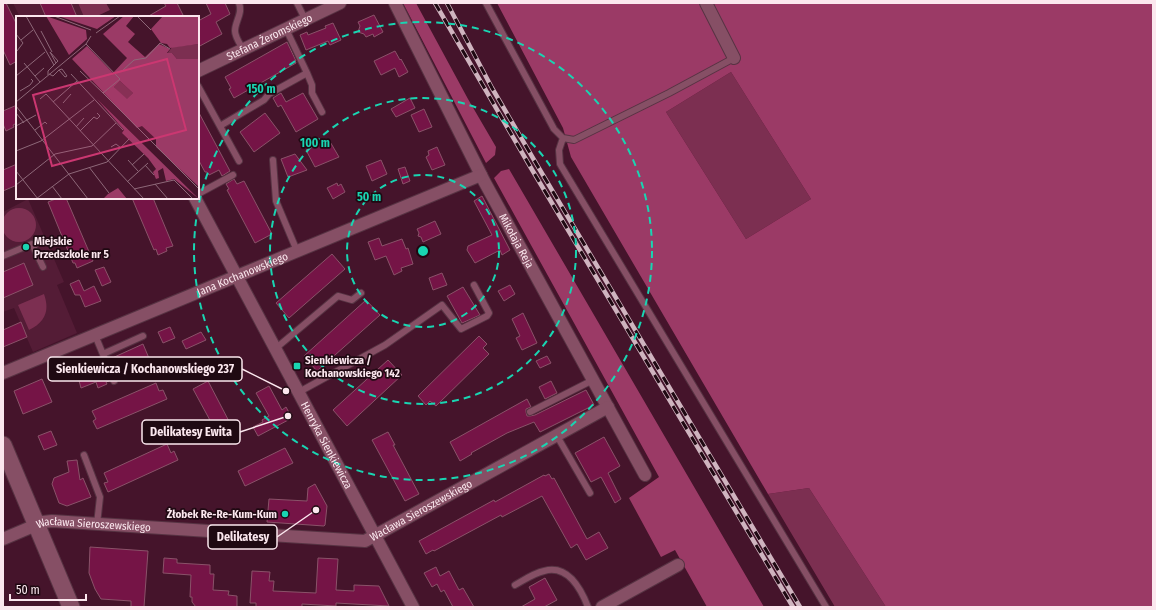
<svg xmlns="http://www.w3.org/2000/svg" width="1156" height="610" viewBox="0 0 1156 610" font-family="'Fira Sans Condensed',sans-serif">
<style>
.built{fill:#541c36}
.green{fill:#7c2f51}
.forest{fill:#9b3a66;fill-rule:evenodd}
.building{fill:#751446;stroke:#8a5269}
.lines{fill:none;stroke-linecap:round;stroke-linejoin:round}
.lane-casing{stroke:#573343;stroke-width:8}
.street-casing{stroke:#573343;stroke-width:14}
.secondary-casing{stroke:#573343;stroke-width:19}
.lane{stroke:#864f65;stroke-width:6}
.street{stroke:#864f65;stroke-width:12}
.secondary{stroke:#864f65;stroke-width:17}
.rail-casing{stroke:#cfb4bf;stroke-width:4.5}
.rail{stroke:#1f0912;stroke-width:3;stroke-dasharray:9;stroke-linecap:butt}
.ring{fill:none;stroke:#19d5b2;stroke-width:2;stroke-dasharray:7 5}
.poi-dot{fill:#19d5b2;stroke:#1f0912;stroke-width:1.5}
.labels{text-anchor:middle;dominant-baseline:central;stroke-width:3.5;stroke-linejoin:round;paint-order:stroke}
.street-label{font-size:11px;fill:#fbe7ee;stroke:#1f0912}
.poi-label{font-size:11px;font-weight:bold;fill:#fbe7ee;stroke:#1f0912;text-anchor:start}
.inset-road{fill:none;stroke:#8e6879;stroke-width:1}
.view{fill:#cb3771;fill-opacity:0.15;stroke:#cb3771;stroke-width:2}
.inset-edge{fill:none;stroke:#fbe7ee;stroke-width:2}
.centre{fill:#19d5b2;stroke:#1f0912;stroke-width:2}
.ring-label{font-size:12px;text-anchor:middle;font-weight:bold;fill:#19d5b2;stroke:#1f0912;stroke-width:3.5;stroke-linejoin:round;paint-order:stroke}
.leader{fill:none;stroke:#fbe7ee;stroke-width:1.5}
.callout-dot{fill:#fbe7ee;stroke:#1f0912;stroke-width:1.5}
.callout{fill:#1f0912;stroke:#fbe7ee;stroke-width:1.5}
.callout-label{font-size:12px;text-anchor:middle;font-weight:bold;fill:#fbe7ee}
</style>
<rect width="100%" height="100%" fill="#45142b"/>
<!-- built -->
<path class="built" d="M 13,3 L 78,3 L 84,17 L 20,17 Z
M 28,199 L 64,282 L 57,285 L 77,333 L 33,352 L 14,308 L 3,312 L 3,212 Z"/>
<!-- green -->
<path class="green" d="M 78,3 L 106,3 L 110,10 L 95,17 L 84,17 Z
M 731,72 L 811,199 L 746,239 L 666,112 Z
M2 225a17 17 0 1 1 34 0a17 17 0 1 1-34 0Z
M 44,294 C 50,311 45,322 29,330 L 18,305 Z
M 809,488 L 886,607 L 835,607 L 768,494 Z"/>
<!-- forest -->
<path class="forest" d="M 403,3 L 416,3 L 468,99 L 496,147 L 495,155 L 486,163 Z
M 497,3 L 1153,3 L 1153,607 L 886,607 L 809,488 L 768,494 L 571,157 L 563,128 ZM 731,72 L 811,199 L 746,239 L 666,112 Z
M 509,169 L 764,607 L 707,607 L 675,550 L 661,557 L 629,498 L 659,477 L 494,178 L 501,171 Z"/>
<!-- building -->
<path class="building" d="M 3,3 L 6,3 L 17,25 L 17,61 L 10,65 L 3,50 Z
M 40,3 L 71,3 L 77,17 L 46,17 Z
M 164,3 L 177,3 L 184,17 L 147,17 L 166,6 Z
M 206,3 L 225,3 L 230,14 L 216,22 L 222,34 L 198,47 L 198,21 L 211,14 Z
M 374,15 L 383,32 L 374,37 L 373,34 L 366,37 L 364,34 L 358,32 L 360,26 L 358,22 Z
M 333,23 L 341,40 L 330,45 L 328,41 L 306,50 L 300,35 L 307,32 L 308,35 L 326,28 L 325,26 Z
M 287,42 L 296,61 L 295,61 L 296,63 L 234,98 L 229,89 L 231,88 L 225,77 Z
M 395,51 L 400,60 L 401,59 L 408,72 L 399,77 L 395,68 L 381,75 L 374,61 Z
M 281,93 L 286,102 L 303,93 L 318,119 L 296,132 L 281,105 L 278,107 L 273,98 Z
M 410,98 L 415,108 L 396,117 L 391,109 Z
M 17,105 L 17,123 L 13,125 L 14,127 L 6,131 L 3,124 L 3,111 Z
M 424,109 L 432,127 L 419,132 L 411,115 Z
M 198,111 L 230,171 L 222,176 L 219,170 L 209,175 L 207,172 L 205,172 L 198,159 Z
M 265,113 L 280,133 L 254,152 L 240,132 Z
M 329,140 L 339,157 L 315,167 L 306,150 Z
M 437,147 L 445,165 L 432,170 L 426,157 L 429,155 L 428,151 Z
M 295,154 L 307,170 L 288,177 L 281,159 Z
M 381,160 L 387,174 L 372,181 L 366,166 Z
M 17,164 L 17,185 L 3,191 L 3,170 Z
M 405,167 L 410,181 L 403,184 L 398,169 Z
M 234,179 L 237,184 L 244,181 L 272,234 L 255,243 L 227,190 L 229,189 L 226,184 Z
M 337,183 L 338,186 L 341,184 L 345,192 L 333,199 L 327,188 Z
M 482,196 L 510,250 L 502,255 L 500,250 L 475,263 L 467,250 L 468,246 L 492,235 L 474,201 Z
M 58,198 L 66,198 L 93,261 L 77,268 L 75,263 L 73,263 L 48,202 Z
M 132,198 L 153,198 L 173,246 L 166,248 L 167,251 L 158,255 L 156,249 L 154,250 Z
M 435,221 L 441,234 L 423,242 L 421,237 L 418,236 L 419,233 L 417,229 Z
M 379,238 L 382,246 L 402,239 L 406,249 L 408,248 L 413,264 L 401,268 L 402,271 L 394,275 L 386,256 L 375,260 L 368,242 Z
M 332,254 L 345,269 L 289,318 L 276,303 Z
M 24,263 L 33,285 L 3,298 L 3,272 Z
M 104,267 L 111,282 L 102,286 L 95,270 Z
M 442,273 L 447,285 L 433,290 L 429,278 Z
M 79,280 L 84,291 L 94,286 L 101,301 L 85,307 L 80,295 L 75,295 L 70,284 Z
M 510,285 L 515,294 L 504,301 L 498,291 Z
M 463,287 L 480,315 L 462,323 L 447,296 Z
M 366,300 L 380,315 L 317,371 L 304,356 Z
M 523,313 L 537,343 L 522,350 L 516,338 L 520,336 L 512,319 Z
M 21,322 L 27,337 L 3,347 L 3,330 Z
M 170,327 L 175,338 L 163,343 L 158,332 Z
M 201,332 L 206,340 L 186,349 L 182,341 Z
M 479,336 L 487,344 L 483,348 L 489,354 L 436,406 L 430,401 L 426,405 L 418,396 Z
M 143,344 L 151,363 L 117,377 L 110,359 Z
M 547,356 L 551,363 L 540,368 L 536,361 Z
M 388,360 L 402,375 L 347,426 L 333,410 Z
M 93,366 L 96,374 L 105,370 L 109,381 L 106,382 L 107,384 L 98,388 L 96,382 L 81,388 L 77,373 Z
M 42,379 L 52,402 L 23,414 L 14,391 Z
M 208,381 L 232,427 L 218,435 L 193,389 Z
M 551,381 L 557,393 L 545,399 L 539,387 Z
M 156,383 L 159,391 L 163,390 L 167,399 L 97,429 L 93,421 L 96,419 L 92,411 Z
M 269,386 L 282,410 L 286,407 L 292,418 L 258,436 L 253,427 L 263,422 L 262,420 L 269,416 L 256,393 Z
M 586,390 L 594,405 L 540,432 L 534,422 L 507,433 L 471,453 L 472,454 L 460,461 L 450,442 L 527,399 L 531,407 L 526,409 L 526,412 L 527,416 L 530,416 L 535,415 Z
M 51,431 L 57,445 L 44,450 L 38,436 Z
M 388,432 L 395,445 L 393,445 L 419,494 L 405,501 L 372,440 Z
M 604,437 L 620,466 L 608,473 L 621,499 L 615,503 L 601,477 L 591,482 L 575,453 Z
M 167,444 L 171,453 L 174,451 L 178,460 L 108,492 L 104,483 L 108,482 L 104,473 Z
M 285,448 L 293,463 L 245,486 L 238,471 Z
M 77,460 L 80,480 L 83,478 L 91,497 L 67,506 L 59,503 L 52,484 L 54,478 L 69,472 L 67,461 Z
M 549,474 L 552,479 L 554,478 L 587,539 L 599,532 L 608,548 L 586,560 L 577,544 L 571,548 L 542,496 L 502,517 L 501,515 L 434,551 L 433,550 L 426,554 L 419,541 L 494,500 L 495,502 L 544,475 L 545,476 Z
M 315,484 L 327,506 L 325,525 L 324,526 L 267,522 L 269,499 L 307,501 L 308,488 Z
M 90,547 L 148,551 L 144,607 L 131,607 L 131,601 L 101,599 L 95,589 L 89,573 Z
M 164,558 L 177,559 L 177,563 L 210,565 L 210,574 L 214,574 L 213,590 L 229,591 L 228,595 L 237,596 L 237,607 L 196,607 L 192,602 L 192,597 L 190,597 L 191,575 L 163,573 Z
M 318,558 L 338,559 L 336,590 L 354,591 L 354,585 L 379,586 L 389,606 L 336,603 L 336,606 L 302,604 L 302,607 L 256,607 L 256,603 L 250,603 L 252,571 L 270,572 L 269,581 L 274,581 L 273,591 L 316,593 Z
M 436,567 L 440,576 L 449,571 L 459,590 L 463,588 L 474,607 L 453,607 L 444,590 L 441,592 L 437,584 L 432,587 L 424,573 Z
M 545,578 L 557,600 L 544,607 L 521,607 L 535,599 L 529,587 Z"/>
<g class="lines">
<!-- lane casing -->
<g class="lane-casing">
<path id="lane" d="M 239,3 C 243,14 235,21 235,31 C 235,37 240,44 243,49
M 297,3 L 305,19
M 486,3 L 554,129 L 563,138 L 574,140 L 669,93 L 734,58
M 286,29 L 307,73 L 312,85 L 312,93 L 322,112
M 198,86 L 239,161
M 220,126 L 264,100 L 269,94 L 307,73
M 563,138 L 559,150 L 560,164 L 826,607
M 273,160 L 276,201 L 297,251
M 198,194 L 233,175
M 3,256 L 32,244 L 43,267
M 95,335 L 114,381
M 275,349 L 338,296 L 352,300 L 361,293
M 103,354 L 143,336
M 299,392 L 385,345 L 442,305 L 461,329 L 487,316 L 489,313 L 474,285
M 530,412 L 593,380
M 557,436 L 590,493
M 84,455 L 100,497 L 97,524
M 515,585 C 524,580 534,573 544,571 C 568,564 581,589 588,607"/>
</g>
<!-- street casing -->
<g class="street-casing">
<g id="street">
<path id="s1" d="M 395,3 L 484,181 L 645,475"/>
<path d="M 706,3 L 734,58"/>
<path id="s2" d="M 198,71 L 340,3"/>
<path id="s3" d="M 195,198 L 413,607"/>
<path id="s4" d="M 3,373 L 481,175"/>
<path id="s5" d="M 3,539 L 43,522 L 52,521 L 365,541 L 608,407"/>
<path d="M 602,607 L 678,565"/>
</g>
</g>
<!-- secondary casing -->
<g class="secondary-casing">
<path id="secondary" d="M 3,445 L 71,607"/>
</g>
<!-- lane -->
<use href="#lane" class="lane"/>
<!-- street -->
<use href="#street" class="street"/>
<!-- secondary -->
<use href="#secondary" class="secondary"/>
<!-- rail casing -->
<g class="rail-casing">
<path id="rail" d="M 435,3 L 531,168 L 793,607
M 447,3 L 492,88 L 537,165 L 800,607"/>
</g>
<!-- rail -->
<use href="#rail" class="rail"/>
</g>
<!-- distance rings -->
<g class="ring">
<circle cx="423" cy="251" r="76"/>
<circle cx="423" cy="251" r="153"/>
<circle cx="423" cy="251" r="229"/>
</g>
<!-- markers -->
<g class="poi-dot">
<circle cx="26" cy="247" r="4"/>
<rect x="293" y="362" width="8" height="8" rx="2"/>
<circle cx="285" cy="514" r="4"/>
</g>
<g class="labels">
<!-- street labels -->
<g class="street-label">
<text stroke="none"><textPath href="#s2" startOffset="79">Stefana Żeromskiego</textPath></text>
<text stroke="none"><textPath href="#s1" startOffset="267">Mikołaja Reja</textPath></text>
<text stroke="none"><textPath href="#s4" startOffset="259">Jana Kochanowskiego</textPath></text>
<text stroke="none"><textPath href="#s3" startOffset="280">Henryka Sienkiewicza</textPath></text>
<text stroke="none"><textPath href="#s5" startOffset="430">Wacława Sieroszewskiego</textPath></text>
<text stroke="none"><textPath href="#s5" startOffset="94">Wacława Sieroszewskiego</textPath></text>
</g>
<!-- poi labels -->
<g class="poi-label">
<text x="34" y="241">Miejskie<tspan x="34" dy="13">Przedszkole nr 5</tspan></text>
<text x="305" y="360">Sienkiewicza /<tspan x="305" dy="13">Kochanowskiego 142</tspan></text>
<text x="277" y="514" text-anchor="end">Żłobek Re-Re-Kum-Kum</text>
</g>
</g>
<!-- overview -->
<g transform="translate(16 16)">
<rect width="183" height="183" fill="#45142b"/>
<path d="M 183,28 L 183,43 L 161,43 L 156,37 L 151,38 L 156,31 ZM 104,65 L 117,77 L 111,84 L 98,71 Z" fill="#7c2f51"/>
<path d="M 30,0 L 70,14 L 71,23 L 53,39 ZM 42,0 L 100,0 L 81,13 ZM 108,0 L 118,0 L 110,10 L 119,18 L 112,26 L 129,41 L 143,28 L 154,33 L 151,37 L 156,37 L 161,43 L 183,43 L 183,171 L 140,131 L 140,123 L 126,110 L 121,112 L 56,43 L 71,30 L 97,57 L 111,42 L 87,18 ZM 104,65 L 117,77 L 111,83 L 98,71 ZM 147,0 L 183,0 L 183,28 L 154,32 L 151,28 L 145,27 L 135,13 ZM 81,83 L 183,183 L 158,163 L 150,165 L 147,152 L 142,155 L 143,162 L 140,163 L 137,156 L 140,153 L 132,142 L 106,117 L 108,114 ZM 102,172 L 111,183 L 87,183 L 92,178 Z" fill="#9b3a66" fill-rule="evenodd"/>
<path class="inset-road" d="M 10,0 L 38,49M 38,0 L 75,14M 121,0 L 135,14M 25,15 L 36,36M 80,17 L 104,0M 0,18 L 7,27 L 1,35M 5,24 L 17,14M 8,47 L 24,66M 64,55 L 87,77 L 104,63 L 70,28M 98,57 L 106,55 L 118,44 L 130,42 L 144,27 L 154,33M 33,58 L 37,60 L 43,54 L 49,61 L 51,60 L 46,53 L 43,54M 55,58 L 107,114M 32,59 L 32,55 L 42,45 L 34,36 L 40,47M 0,60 L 29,36M 19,60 L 28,52M 4,75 L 14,69 L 17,65 L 15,63M 87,77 L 183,173M 24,83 L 30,78 L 128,183M 0,86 L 70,28 L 75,20M 37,86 L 61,65M 47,87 L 55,78M 0,90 L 72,183M 0,97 L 8,107M 0,110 L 20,99M 60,111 L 68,102M 19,114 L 29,106 L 31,108M 64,115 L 78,101 L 81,103 L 84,100 L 81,97M 95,131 L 100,128 L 105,132M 0,135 L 25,125 L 78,84M 112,144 L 122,155M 116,149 L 128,138M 129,149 L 138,159M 73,151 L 93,177M 0,155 L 22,183M 111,166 L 132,147M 139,168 L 152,183M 0,169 L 39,138 L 76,130 L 100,107M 36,170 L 46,183M 118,173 L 158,164 L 177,183M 20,183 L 53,158 L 91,146 L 113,123"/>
<path class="view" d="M 151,43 L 170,114 L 36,150 L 17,79 Z"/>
<rect width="183" height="183" class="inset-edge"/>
</g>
<circle cx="423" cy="251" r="6" class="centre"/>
<g class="ring-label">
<text x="261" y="93">150 m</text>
<text x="315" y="147">100 m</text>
<text x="369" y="201">50 m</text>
</g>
<!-- callouts -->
<path class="leader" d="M286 391L242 369M288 416L240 432M316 510L277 537"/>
<g class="callout-dot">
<circle cx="286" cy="391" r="4"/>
<circle cx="288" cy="416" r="4"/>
<circle cx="316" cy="510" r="4"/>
</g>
<g class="callout">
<rect x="48" y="357" width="194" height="24" rx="4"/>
<rect x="142" y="420" width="98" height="24" rx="4"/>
<rect x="208" y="525" width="69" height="24" rx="4"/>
</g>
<g class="callout-label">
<text x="145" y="373">Sienkiewicza / Kochanowskiego 237</text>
<text x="191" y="436">Delikatesy Ewita</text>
<text x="243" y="541">Delikatesy</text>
</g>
<!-- border -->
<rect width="1156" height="610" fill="none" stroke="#fbe7ee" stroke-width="8"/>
<!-- scale -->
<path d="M10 594v6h76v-6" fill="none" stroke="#fbe7ee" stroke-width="2"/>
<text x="16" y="594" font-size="12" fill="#fbe7ee" stroke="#1f0912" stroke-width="3" paint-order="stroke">50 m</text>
</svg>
